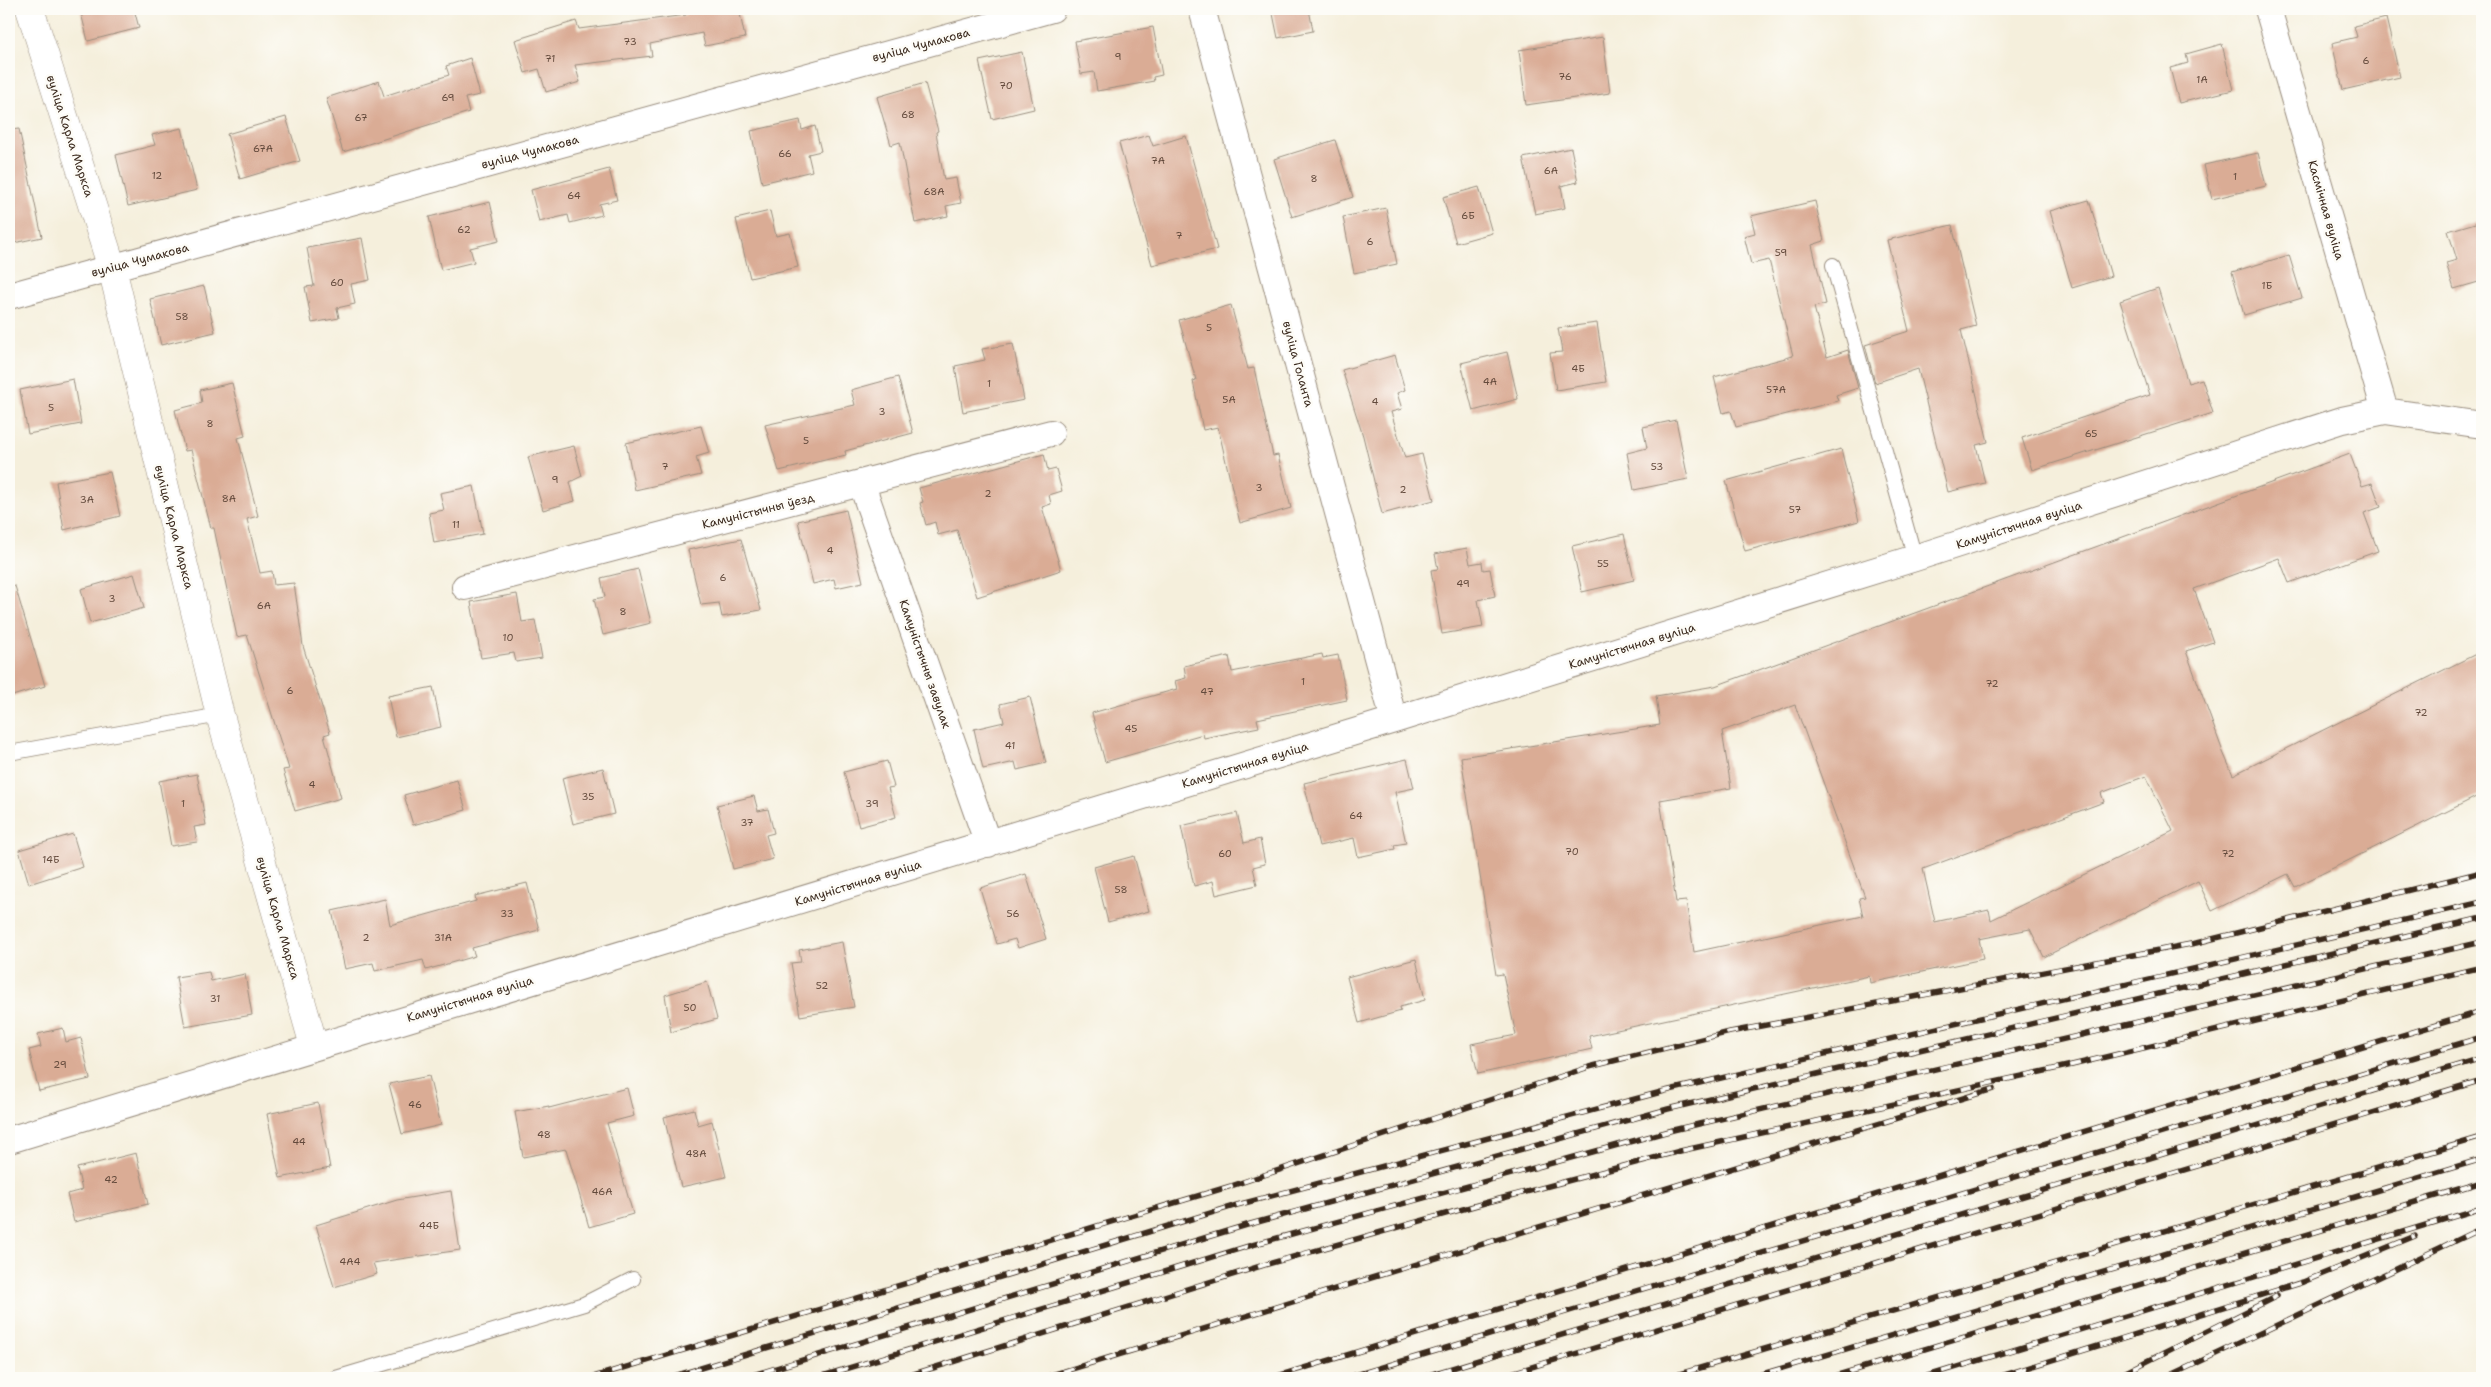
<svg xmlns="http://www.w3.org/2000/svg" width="2491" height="1387" viewBox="0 0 2491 1387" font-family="'Shantell Sans',sans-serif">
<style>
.building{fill:#daac95;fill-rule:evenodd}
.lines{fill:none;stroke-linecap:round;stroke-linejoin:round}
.lane-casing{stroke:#988c7d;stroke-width:16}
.street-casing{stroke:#988c7d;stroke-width:28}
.secondary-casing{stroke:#988c7d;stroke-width:29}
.lane{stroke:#fff;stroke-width:14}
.street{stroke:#fff;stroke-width:26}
.secondary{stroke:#fff;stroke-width:28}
.rail-casing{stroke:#3b2a1e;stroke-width:5.5}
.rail{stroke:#fdfcf7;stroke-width:4;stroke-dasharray:11;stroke-linecap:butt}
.labels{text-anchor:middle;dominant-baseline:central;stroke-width:5;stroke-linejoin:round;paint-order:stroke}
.number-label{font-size:10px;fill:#634a3c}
.street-label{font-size:12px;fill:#3b2a1e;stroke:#fdfcf7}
</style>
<rect width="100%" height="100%" fill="#fdfcf7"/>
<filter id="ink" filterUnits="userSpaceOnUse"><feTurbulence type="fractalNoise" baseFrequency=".02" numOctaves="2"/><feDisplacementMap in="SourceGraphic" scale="10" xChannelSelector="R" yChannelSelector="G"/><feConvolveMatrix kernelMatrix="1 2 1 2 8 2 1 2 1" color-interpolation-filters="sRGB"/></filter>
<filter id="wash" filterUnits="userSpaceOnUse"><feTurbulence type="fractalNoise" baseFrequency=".0096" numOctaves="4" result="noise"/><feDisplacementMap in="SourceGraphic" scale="20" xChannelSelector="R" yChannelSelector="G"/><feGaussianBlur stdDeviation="1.12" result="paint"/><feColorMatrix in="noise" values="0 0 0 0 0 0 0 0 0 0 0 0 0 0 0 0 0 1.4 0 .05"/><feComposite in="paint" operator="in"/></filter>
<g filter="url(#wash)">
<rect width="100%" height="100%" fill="#f5efdc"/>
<g id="blocks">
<!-- building -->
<path class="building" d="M 80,9 L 134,9 L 139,28 L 88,41 Z
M 684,9 L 739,9 L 745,38 L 705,46 L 702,33 L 650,44 L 652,56 L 575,65 L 580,82 L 546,92 L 539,69 L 525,73 L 515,40 L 576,21 L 579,29 L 686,15 Z
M 1272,9 L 1309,9 L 1313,31 L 1278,38 Z
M 2386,18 L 2400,77 L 2343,90 L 2332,43 L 2357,37 L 2354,26 Z
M 1153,27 L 1162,75 L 1153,77 L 1154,81 L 1097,91 L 1094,72 L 1081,74 L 1075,41 Z
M 1603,37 L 1610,93 L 1526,105 L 1519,50 Z
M 2222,44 L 2233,90 L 2179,103 L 2170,68 L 2188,63 L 2186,54 Z
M 1022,52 L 1034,109 L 992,119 L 979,61 Z
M 470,58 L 480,95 L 465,98 L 469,112 L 343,152 L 326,98 L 379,81 L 384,96 L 449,75 L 446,66 Z
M 925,83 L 938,131 L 936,132 L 944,180 L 956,178 L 961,203 L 946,206 L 948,216 L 915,223 L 900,142 L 891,145 L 877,97 Z
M 286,117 L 300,161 L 240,179 L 227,134 Z
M 800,120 L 802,130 L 815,126 L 821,151 L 808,154 L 812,171 L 762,183 L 751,131 Z
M 182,128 L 197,190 L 128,206 L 116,155 L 155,145 L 152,135 Z
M 19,129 L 42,237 L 9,244 L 9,130 Z
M 1149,135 L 1153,146 L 1186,136 L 1217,249 L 1152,265 L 1119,143 Z
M 1335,140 L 1353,197 L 1292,217 L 1274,159 Z
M 1571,148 L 1578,182 L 1561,186 L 1565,208 L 1535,214 L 1523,158 Z
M 2258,153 L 2266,186 L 2212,199 L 2204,165 Z
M 609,169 L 617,200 L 599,204 L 602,215 L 570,223 L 568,215 L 539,222 L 531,190 Z
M 1479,187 L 1492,233 L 1456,243 L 1443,197 Z
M 2089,200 L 2111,276 L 2072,288 L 2050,211 Z
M 1815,201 L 1824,241 L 1812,245 L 1826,304 L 1814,307 L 1827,357 L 1848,350 L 1858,388 L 1836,395 L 1838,401 L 1736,427 L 1731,411 L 1723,413 L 1714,377 L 1793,356 L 1769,260 L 1751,264 L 1744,236 L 1755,233 L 1751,216 Z
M 490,202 L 499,241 L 470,248 L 474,262 L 441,270 L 429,217 Z
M 1386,208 L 1397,264 L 1354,273 L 1343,217 Z
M 770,211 L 776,236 L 790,233 L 798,267 L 750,278 L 736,219 Z
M 2482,221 L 2482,281 L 2454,289 L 2446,263 L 2457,260 L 2448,231 Z
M 1952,225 L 1976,326 L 1961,330 L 1988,442 L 1976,445 L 1985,483 L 1948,492 L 1918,369 L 1875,383 L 1865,345 L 1909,331 L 1887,240 Z
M 362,238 L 370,280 L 351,284 L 355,304 L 337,308 L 339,318 L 312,323 L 305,287 L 314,286 L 307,248 Z
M 2289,255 L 2302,298 L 2244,315 L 2232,272 Z
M 204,286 L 215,332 L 161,345 L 150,299 Z
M 2158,288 L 2188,383 L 2202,379 L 2213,413 L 2032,470 L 2022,438 L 2150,395 L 2120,301 Z
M 1231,305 L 1248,369 L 1254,368 L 1273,456 L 1278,455 L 1291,508 L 1240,523 L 1218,427 L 1203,430 L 1193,381 L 1196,380 L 1179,320 Z
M 1597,323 L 1606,382 L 1556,390 L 1550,353 L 1562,352 L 1558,328 Z
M 1013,344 L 1024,400 L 963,412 L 955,366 L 985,360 L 982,349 Z
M 1507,352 L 1518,399 L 1473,411 L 1461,363 Z
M 1395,355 L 1405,390 L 1397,393 L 1402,409 L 1391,412 L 1405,458 L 1422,454 L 1434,500 L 1382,514 L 1363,436 L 1342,370 Z
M 898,377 L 913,433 L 845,451 L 846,455 L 779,471 L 765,425 L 855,405 L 851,390 Z
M 73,379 L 81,424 L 28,434 L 20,390 Z
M 232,383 L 245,436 L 238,438 L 258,516 L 247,519 L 260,573 L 272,571 L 274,585 L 294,583 L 303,646 L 330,733 L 324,735 L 341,798 L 295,811 L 283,770 L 289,769 L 247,635 L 237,637 L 214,528 L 211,528 L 191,450 L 185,451 L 175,410 L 202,403 L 200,390 Z
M 1676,420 L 1688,479 L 1634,490 L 1627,453 L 1647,448 L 1643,427 Z
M 701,426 L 709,453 L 696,457 L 701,475 L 635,490 L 626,443 Z
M 574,446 L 582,476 L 570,482 L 575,501 L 543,510 L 528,457 Z
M 1841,449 L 1859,521 L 1745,551 L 1726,481 Z
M 1044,454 L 1048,471 L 1056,469 L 1062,491 L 1049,495 L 1051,504 L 1042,507 L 1061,570 L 977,597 L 957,530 L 938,535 L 935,522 L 926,525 L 920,503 L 923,502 L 919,488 Z
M 2350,454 L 2362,486 L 2372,483 L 2381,507 L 2364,513 L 2378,551 L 2289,583 L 2279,558 L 2194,589 L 2213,642 L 2186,651 L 2223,752 L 2233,775 L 2482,651 L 2482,794 L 2295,887 L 2288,874 L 2212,911 L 2198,881 L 2044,957 L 2030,929 L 1979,939 L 1983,959 L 1870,983 L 1869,976 L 1589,1036 L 1592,1049 L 1478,1074 L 1471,1044 L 1516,1035 L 1503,974 L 1496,975 L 1461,757 L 1660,725 L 1656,696 L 1715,686 ZM 1795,705 L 1865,897 L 1859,898 L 1863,916 L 1694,952 L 1686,901 L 1676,902 L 1660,800 L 1731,788 L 1722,731 ZM 2146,776 L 2173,831 L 1991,920 L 1989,910 L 1935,922 L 1923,869 L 2104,802 L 2101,793 Z
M 110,472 L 120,516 L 64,530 L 56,482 Z
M 474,486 L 483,534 L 434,543 L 429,513 L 444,510 L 440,493 Z
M 846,510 L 863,582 L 836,588 L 834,579 L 813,584 L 798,521 Z
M 1624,534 L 1634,580 L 1582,592 L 1572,546 Z
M 741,539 L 761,610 L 722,617 L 719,603 L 701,605 L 688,550 Z
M 1467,548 L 1470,564 L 1482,562 L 1483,570 L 1490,569 L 1495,596 L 1478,600 L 1483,627 L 1442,634 L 1431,570 L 1438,569 L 1435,554 Z
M 638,569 L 651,623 L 603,635 L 594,599 L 605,597 L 601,578 Z
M 134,574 L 144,608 L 90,623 L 81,589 Z
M 15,586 L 45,686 L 9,697 L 9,587 Z
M 517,594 L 522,622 L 535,620 L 542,658 L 516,662 L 514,653 L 481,658 L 471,602 Z
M 1322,654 L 1323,658 L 1338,655 L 1347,700 L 1257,719 L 1259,727 L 1204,738 L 1203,734 L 1105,762 L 1092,713 L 1177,689 L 1175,681 L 1186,678 L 1184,666 L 1229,656 L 1232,672 Z
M 433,687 L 441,727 L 396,737 L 388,696 Z
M 1030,697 L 1046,763 L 1017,770 L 1015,762 L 983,769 L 974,729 L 1004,722 L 1000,704 Z
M 1407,759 L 1414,788 L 1395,792 L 1406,843 L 1394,845 L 1395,849 L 1358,857 L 1354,838 L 1319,846 L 1304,783 Z
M 887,761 L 894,787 L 888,788 L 896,817 L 859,827 L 844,772 Z
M 603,768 L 614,814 L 573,824 L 562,778 Z
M 197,774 L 206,825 L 194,827 L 197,842 L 171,846 L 159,781 Z
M 457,780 L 466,810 L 413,825 L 404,795 Z
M 754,796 L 758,811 L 768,809 L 774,833 L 766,835 L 773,859 L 733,869 L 717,805 Z
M 1237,813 L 1244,843 L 1260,839 L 1265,864 L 1253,867 L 1257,885 L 1216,895 L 1213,881 L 1194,886 L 1181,826 Z
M 73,834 L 83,867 L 29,884 L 19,850 Z
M 1134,856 L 1149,911 L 1108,922 L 1094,867 Z
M 1026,874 L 1046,939 L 1018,948 L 1015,939 L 997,944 L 980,888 Z
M 527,883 L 539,930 L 472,948 L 475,956 L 426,970 L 423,960 L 375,971 L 373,963 L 345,969 L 332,911 L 385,899 L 390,925 L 476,901 L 475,896 Z
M 842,942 L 854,1007 L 800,1016 L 791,963 L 801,962 L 799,950 Z
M 1416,959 L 1425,1000 L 1400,1007 L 1401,1011 L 1359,1023 L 1347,977 Z
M 209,972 L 211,981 L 245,974 L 252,1015 L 185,1027 L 176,977 Z
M 707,982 L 717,1019 L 671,1032 L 665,995 Z
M 63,1028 L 66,1042 L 81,1038 L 90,1079 L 39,1091 L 29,1050 L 41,1047 L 38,1034 Z
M 429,1076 L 441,1125 L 402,1134 L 389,1084 Z
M 627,1088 L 634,1116 L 607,1123 L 633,1214 L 589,1227 L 566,1149 L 523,1157 L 515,1112 L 549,1106 L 549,1108 Z
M 318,1103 L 330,1168 L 280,1178 L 267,1114 Z
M 694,1109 L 698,1125 L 712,1121 L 726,1177 L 681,1187 L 664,1117 Z
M 136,1153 L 148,1204 L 74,1222 L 67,1194 L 82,1190 L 77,1168 Z
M 451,1191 L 460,1250 L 373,1263 L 377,1274 L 334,1287 L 316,1225 L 397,1200 Z"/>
</g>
</g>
<g filter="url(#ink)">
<use href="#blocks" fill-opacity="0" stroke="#988c7d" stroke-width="1"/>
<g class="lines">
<!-- lane casing -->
<g class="lane-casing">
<path id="lane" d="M 1833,265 L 1915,558
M 9,753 L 220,715
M 336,1378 L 584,1304 L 633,1279"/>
</g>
<!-- street casing -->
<g class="street-casing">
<path id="street" d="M 1202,9 L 1394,720
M 2268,9 L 2385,411
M 9,296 L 1052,9
M 862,485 L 988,844
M 465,587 L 1051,433
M 9,1140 L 1394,720 L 1915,558 L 2342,420 L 2385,411 L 2482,425"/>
</g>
<!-- secondary casing -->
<g class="secondary-casing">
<path id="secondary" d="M 30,9 L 112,268 L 220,715 L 314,1046"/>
</g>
<!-- lane -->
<use href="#lane" class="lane"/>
<!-- street -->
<use href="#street" class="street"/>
<!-- secondary -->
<use href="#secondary" class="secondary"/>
<!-- rail casing -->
<g class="rail-casing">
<path id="rail" d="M 590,1378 L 1231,1186 L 1589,1067 L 1730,1032 L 2196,943 L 2482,872
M 668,1378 L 1237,1205 L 1665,1091 L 2482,902
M 743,1378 L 1247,1225 L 1668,1109 L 2482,918
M 816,1378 L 1252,1245 L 1673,1130 L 2482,942
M 901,1378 L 1264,1265 L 1488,1202 L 1680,1151 L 2072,1065 L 2482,967
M 1042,1378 L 1993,1089
M 1271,1378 L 2482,1011
M 1346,1378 L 2482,1037
M 1419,1378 L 2482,1058
M 1495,1378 L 2482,1080
M 1666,1378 L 2482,1137
M 1749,1378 L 2482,1159
M 1828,1378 L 2482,1182
M 1921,1378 L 2482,1208
M 1995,1378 L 2303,1282 L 2415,1236
M 2114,1378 L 2277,1296
M 2165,1378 L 2482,1228"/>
</g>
<!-- rail -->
<use href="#rail" class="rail"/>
</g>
</g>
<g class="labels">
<!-- number labels -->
<g class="number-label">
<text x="630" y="41">73</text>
<text x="1118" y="56">9</text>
<text x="550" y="58">71</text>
<text x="2366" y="60">6</text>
<text x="1565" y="76">76</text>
<text x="2202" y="79">1А</text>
<text x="1006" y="85">70</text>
<text x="448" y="97">69</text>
<text x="908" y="114">68</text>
<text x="361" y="117">67</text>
<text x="263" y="148">67А</text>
<text x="785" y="153">66</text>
<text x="1158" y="160">7А</text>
<text x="1551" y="170">6А</text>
<text x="157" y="175">12</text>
<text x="2235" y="176">1</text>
<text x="1314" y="178">8</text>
<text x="934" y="191">68А</text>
<text x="574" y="195">64</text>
<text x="1468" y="215">6Б</text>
<text x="464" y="229">62</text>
<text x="1179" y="235">7</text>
<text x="1370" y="241">6</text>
<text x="1781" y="252">59</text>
<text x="337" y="282">60</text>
<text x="2267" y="285">1Б</text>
<text x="182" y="316">58</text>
<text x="1209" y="327">5</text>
<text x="1578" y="368">4Б</text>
<text x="1490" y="381">4А</text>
<text x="989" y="383">1</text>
<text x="1776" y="389">57А</text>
<text x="1229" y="399">5А</text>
<text x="1375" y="401">4</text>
<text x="51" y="407">5</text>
<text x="882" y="411">3</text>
<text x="210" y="423">8</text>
<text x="2091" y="433">65</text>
<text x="806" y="440">5</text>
<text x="665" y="466">7</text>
<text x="1657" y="466">53</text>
<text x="555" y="479">9</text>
<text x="1259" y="487">3</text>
<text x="1403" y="489">2</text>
<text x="988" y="493">2</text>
<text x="229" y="498">8А</text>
<text x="87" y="499">3А</text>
<text x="1795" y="509">57</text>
<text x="456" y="524">11</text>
<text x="830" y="550">4</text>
<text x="1603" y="563">55</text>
<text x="723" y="577">6</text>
<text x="1463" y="583">49</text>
<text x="112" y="598">3</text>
<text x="264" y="605">6А</text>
<text x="623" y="611">8</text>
<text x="508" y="637">10</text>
<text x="1303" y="681">1</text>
<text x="1992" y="683">72</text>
<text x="290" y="690">6</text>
<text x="1207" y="691">47</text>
<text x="2421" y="712">72</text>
<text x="1131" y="728">45</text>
<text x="1010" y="745">41</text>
<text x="312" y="784">4</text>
<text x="588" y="796">35</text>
<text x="183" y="803">1</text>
<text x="872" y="803">39</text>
<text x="1356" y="815">64</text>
<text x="747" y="822">37</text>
<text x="1572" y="851">70</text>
<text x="1225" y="853">60</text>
<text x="2228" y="853">72</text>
<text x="51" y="859">14Б</text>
<text x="1121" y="889">58</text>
<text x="507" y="913">33</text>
<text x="1013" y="913">56</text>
<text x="366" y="937">2</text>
<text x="443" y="937">31А</text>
<text x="822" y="985">52</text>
<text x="215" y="998">31</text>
<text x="690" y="1007">50</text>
<text x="60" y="1064">29</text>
<text x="415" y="1104">46</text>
<text x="544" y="1134">48</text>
<text x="299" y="1141">44</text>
<text x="696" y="1153">48А</text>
<text x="111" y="1179">42</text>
<text x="602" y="1191">46А</text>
<text x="429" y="1225">44Б</text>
<text x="350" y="1261">4А4</text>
</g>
<!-- street labels -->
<g class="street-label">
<text transform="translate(921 45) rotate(-15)">вуліца Чумакова</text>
<text transform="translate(70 136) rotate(72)">вуліца Карла Маркса</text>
<text transform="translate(530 152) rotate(-15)">вуліца Чумакова</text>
<text transform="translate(2326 210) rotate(74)">Касмічная вуліца</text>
<text transform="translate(140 260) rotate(-15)">вуліца Чумакова</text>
<text transform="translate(1298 364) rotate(75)">вуліца Голанта</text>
<text transform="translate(758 511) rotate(-14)">Камуністычны ўезд</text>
<text transform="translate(2019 525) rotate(-18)">Камуністычная вуліца</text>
<text transform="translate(174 527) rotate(76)">вуліца Карла Маркса</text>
<text transform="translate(1632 646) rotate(-17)">Камуністычная вуліца</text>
<text transform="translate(925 664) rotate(71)">Камуністычны завулак</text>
<text transform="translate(1245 765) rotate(-17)">Камуністычная вуліца</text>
<text transform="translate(858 883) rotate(-17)">Камуністычная вуліца</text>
<text transform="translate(278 918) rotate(74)">вуліца Карла Маркса</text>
<text transform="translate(470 999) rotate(-17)">Камуністычная вуліца</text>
</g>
</g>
<!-- margin -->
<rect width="2491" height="1387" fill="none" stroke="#fdfcf7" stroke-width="30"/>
</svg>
